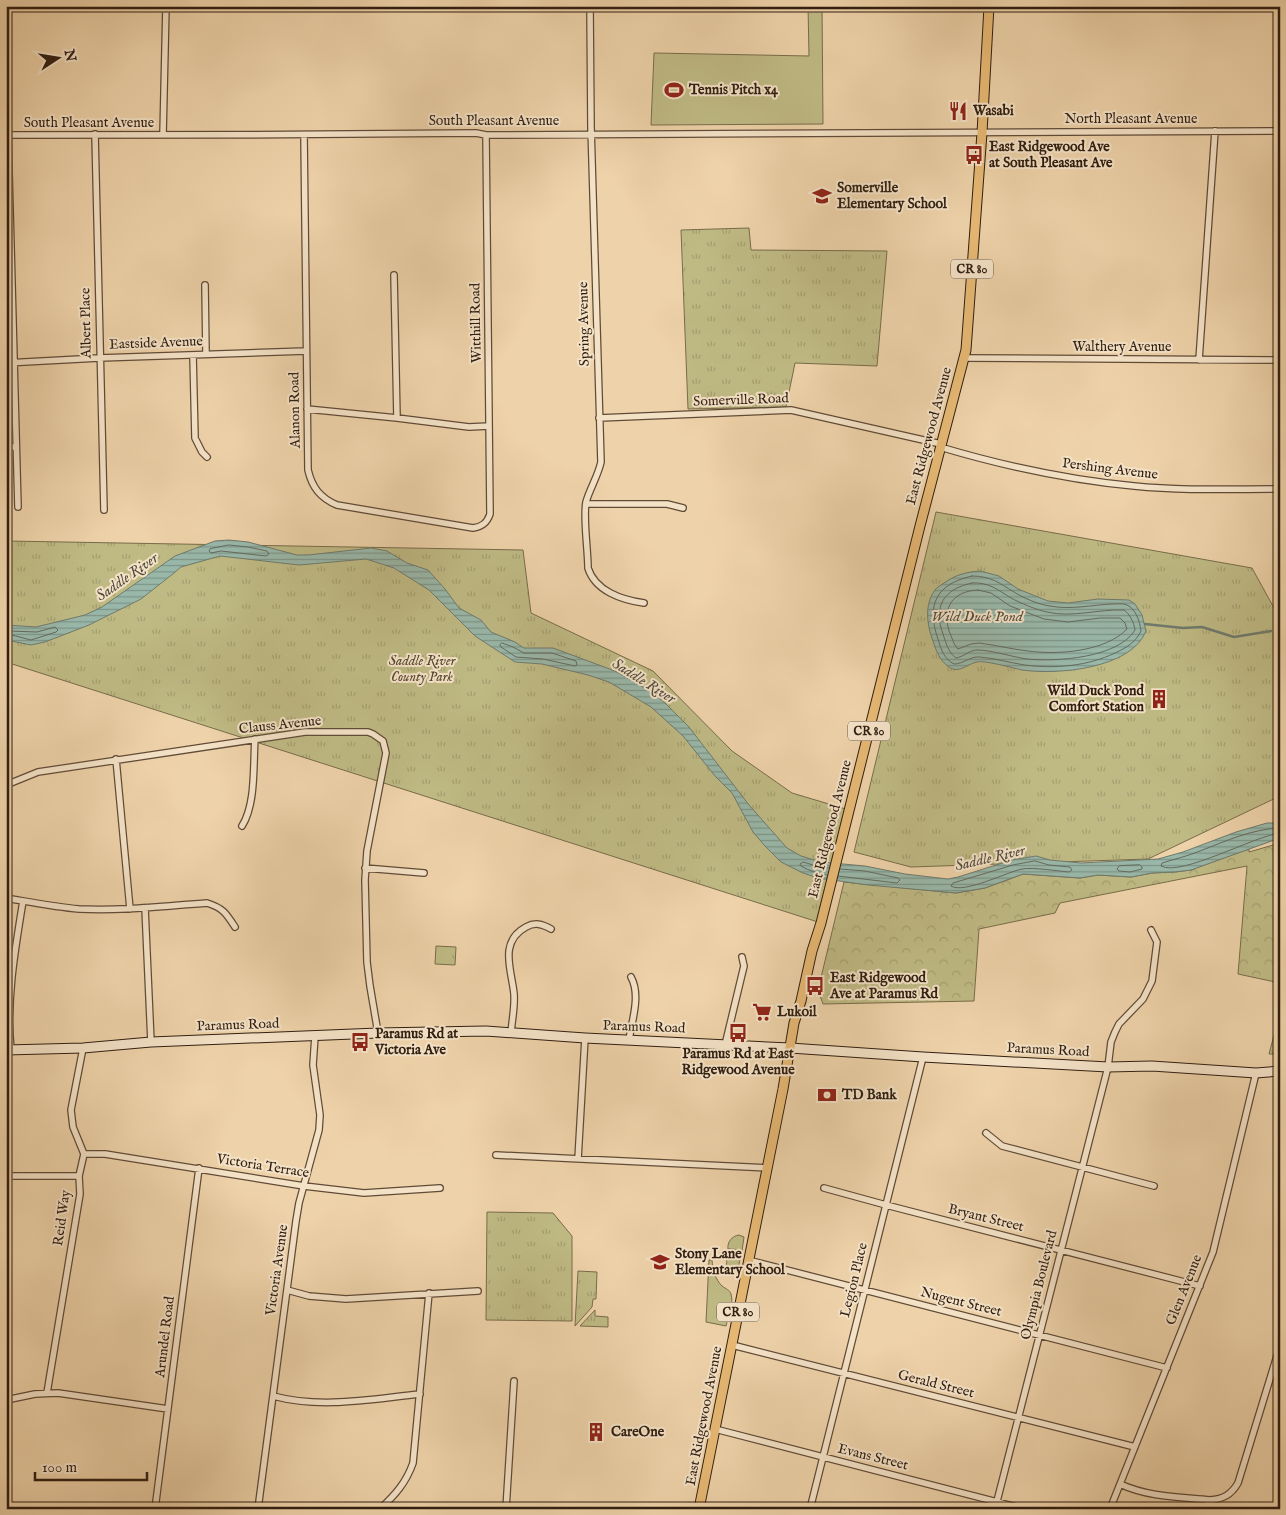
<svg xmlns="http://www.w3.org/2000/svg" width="1286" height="1515" viewBox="0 0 1286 1515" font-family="'IM FELL English',serif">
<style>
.grass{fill:#bfba84;stroke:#786c4a}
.forest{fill:url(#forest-crowns);stroke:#786c4a}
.park{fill:url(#park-tufts);stroke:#786c4a}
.water{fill:url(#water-rules);stroke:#6f7a6d}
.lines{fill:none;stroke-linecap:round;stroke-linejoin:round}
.shore{stroke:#646b5e;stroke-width:1}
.stream{stroke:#6f7a6d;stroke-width:2.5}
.street-casing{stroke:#604b37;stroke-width:8}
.secondary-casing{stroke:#301e11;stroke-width:11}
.primary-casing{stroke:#301e11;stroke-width:11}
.street{stroke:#f4e2c7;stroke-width:5.5}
.secondary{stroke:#f4e2c7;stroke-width:9}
.primary{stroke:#e7b974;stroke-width:9}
.labels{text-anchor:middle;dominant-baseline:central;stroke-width:4;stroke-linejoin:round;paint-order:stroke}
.shield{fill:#f4e2c7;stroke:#6b5948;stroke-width:1}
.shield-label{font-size:12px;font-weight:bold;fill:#301e11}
.poi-label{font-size:14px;font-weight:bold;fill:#301e11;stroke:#f4e2c7;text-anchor:start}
.street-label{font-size:14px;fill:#301e11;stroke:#f4e2c7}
.park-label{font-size:14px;font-style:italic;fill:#54452e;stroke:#f4e2c7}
.water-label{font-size:15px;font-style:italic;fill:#504c3f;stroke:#f4e2c7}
</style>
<defs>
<pattern id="forest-crowns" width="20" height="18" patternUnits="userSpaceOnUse" patternTransform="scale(1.25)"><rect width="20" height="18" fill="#bfba84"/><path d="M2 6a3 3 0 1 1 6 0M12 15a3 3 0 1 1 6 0" fill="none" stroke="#a49f71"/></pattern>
<pattern id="park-tufts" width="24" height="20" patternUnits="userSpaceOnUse" patternTransform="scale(1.25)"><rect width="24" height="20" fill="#bfba84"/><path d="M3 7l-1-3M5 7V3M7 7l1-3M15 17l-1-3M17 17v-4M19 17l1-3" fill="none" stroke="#a49f71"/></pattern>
<pattern id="water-rules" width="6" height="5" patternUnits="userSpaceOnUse" patternTransform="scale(1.25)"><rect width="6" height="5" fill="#99b8aa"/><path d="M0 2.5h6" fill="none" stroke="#7d9589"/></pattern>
</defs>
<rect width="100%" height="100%" fill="#eed2a9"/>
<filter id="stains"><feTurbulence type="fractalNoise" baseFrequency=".004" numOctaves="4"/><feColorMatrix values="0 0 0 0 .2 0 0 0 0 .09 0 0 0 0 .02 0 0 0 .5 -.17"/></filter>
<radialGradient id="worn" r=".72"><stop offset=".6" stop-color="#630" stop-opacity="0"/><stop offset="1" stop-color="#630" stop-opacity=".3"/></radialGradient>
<!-- grass -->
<path class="grass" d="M 808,6 L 822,6 L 823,124 L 651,125 L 654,53 L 809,56 Z
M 739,1235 L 744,1237 L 742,1251 L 733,1249 L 728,1249 C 727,1242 732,1236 739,1235 Z
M 729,1252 L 741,1254 L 737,1274 L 735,1275 C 724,1271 727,1262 727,1253 Z
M 709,1260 L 712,1260 C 713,1270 715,1279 722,1286 C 726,1289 730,1290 731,1294 C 734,1303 728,1317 726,1326 L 706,1322 Z"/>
<!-- forest -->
<path class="forest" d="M 1280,843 L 1280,983 L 1238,974 L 1247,866 L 1060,903 L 1055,913 L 979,929 L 974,1001 L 823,1004 L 818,990 L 844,882 L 956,893 L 985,888 L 1023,874 L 1080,878 L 1098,875 L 1131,877 L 1152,873 L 1175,872 L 1191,870 L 1249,848 L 1249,852 Z
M 1280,1015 L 1280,1054 L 1269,1054 L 1278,1020 Z"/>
<!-- park -->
<path class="park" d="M 749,228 L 751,250 L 887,251 L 877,366 L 795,363 L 786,407 L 688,409 L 681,230 Z
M 936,512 L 1252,568 L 1280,619 L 1280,796 L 1148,859 L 911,867 L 854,852 Z
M 6,541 L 523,550 L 531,613 L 653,671 L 732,751 L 792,793 L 849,810 L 821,923 L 6,662 Z
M 436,946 L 456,947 L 455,965 L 435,964 Z
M 487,1212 L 553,1213 L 572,1236 L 572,1321 L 486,1320 Z
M 578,1271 L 597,1272 L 596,1299 L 593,1299 L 592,1307 L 575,1326 Z
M 595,1310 L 595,1316 L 608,1317 L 608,1327 L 580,1326 Z"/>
<!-- water -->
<path class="water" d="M 229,540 L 248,542 L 297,555 L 308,555 L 371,548 L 387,551 L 407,563 L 428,570 L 445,589 L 459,608 L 481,620 L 491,632 L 515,642 L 524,648 L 553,648 L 615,671 L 650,691 L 665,703 L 689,727 L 749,805 L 787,848 L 801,856 L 821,862 L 865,866 L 905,874 L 948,879 L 958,877 L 1012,860 L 1036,856 L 1050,860 L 1081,863 L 1158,859 L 1183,852 L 1236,832 L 1267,823 L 1280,823 L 1280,838 L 1191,870 L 1175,872 L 1152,873 L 1131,877 L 1098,875 L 1080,878 L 1023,874 L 985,888 L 956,893 L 868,885 L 818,878 L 803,873 L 781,862 L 765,846 L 753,832 L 732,793 L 715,776 L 683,736 L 651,707 L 609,682 L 588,675 L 542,664 L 515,662 L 475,636 L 429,590 L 394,568 L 366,559 L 299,565 L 220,556 L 181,567 L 174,573 L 141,599 L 89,625 L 45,642 L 31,645 L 6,640 L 6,625 L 36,627 L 85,615 L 102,607 L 175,556 L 215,541 Z
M 980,571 L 999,576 L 1018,589 L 1048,601 L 1068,603 L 1098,599 L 1129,600 L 1135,604 L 1142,615 L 1146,631 C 1131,669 1057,675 1022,670 C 1013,668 984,660 977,662 C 967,664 959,674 949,667 C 940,661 936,651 933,641 C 927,625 924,605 935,590 C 937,587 941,585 944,583 C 955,575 966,572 980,571 Z"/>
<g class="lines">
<!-- shore -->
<path class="shore" d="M 229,545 L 248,547 L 267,551 L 269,554 L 266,556 L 221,551 L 211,553 L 209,551 L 210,549 Z
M 972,576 C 991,576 999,583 1014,592 C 1023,598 1040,605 1050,606 C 1071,610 1091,605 1112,604 C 1117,604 1123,603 1127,605 C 1136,609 1140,622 1141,631 C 1136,642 1126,648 1115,653 C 1088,666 1055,669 1025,665 C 1010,663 995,658 979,657 C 971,656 963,664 954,664 C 944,659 941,649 938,639 C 926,605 936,584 972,576 Z
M 972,583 C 989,582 998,590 1011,598 C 1020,603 1037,610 1047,612 C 1072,618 1098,609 1124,610 C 1130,614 1134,623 1135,630 C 1118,658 1056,662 1027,659 C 1012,657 992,650 977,650 C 970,650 963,657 956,658 C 948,652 946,643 943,634 C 933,607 943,589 972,583 Z
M 978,590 L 991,593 L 1010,606 L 1044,619 L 1068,622 L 1100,618 L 1120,618 L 1125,623 L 1127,629 C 1105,652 1057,655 1028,651 C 1011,649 995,645 979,643 L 971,644 L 958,649 C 953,644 952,637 949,631 C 942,607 953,591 978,590 Z
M 6,630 L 8,631 L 37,632 L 55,627 L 58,630 L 56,632 L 31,640 L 8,634 L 6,635
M 502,643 L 513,647 L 524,653 L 552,653 L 576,661 L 577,665 L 575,666 L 543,659 L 516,657 L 501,647 L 500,645 Z
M 1280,828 C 1252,829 1226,841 1200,851 C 1188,856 1175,859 1162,863 L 1161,866 C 1181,877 1254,836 1280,833
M 1035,861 L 1049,865 L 1070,867 L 1072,870 L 1069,872 C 1057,871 1033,867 1022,869 C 1007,872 964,894 951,886 L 953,883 L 1013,865 Z
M 1140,865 L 1142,867 L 1142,869 L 1130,872 L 1119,871 L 1117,869 L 1119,866 Z
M 827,875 C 818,873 809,871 801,866 L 800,864 L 803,862 L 820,867 L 829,868
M 838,876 L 897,883 L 900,880 L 898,878 L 865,871 L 840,869"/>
<!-- stream -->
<path class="stream" d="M 1145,624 L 1183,628 L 1202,627 L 1234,637 L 1271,631"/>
<!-- street casing -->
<g class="street-casing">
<path id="street" d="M 590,6 L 591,127 L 601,462 C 598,476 590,488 586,502 C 583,518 588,550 588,568 C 595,591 622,600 644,603
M 95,134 L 104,510
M 6,135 C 163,135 319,135 476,133 L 486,135 L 1280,131
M 8,135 L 18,507
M 163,135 L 166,6
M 304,135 L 308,470 C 312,487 320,498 337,505 L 473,528 C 482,527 487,523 490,514 L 486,135
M 394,275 L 397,418
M 205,285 L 206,354
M 193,355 L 195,438 L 202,452 L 207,457
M 963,358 L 1280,360
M 1199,360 L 1215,131
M 6,363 L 99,358 L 306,351
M 307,409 L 397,418 L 469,427 L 489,426
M 599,418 L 791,410 L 941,444
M 6,447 L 16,447
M 940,447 C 1004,466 1068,480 1134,486 C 1183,491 1231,489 1280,489
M 586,504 L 667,504 L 683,508
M 116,759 L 130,909
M 6,785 L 38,772 L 305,732 L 368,732 L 373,734 L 383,741 L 386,753 L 367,851 L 365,880 L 367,962 L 370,986 L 378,1033
M 242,826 C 256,804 253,766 255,739
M 365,868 L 424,873
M 6,898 C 30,902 55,907 79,909 C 122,911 164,906 207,903 C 223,908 226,913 235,927
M 145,908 L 151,1042
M 511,1033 C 512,1020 515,1007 514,994 C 512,971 498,942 526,927 C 535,922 542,924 551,929
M 629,1040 C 632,1020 641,995 631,977
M 725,1045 L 744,966 L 742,957
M 11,1050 C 6,1001 15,950 23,901
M 986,1133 L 1002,1146 L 1154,1186
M 84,1154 L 105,1154 L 304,1186 L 364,1193 L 440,1188
M 496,1155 L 767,1168
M 578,1159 L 585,1038
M 6,1176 L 79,1176
M 824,1188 L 886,1205 L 1200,1286
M 748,1260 L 1167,1368
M 287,1290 L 309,1296 L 346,1299 L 478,1291
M 732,1345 L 1135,1447
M 47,1393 L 80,1194 L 79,1176 L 84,1154 L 73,1127 L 71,1110 L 83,1048
M 273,1396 C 322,1409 371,1399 420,1394
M 6,1400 L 35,1394 L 58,1393 L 168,1409
M 715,1429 L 1024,1509
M 1120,1484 C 1148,1497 1179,1497 1210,1500 C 1223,1499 1231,1495 1238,1483 L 1280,1346
M 15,1509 L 26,1507 L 51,1509
M 155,1509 L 199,1168
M 258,1509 L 296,1221 L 299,1203 L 319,1130 L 320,1115 L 313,1065 L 315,1036
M 380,1509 C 395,1495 406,1483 413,1463 L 429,1293
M 506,1509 L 514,1381
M 810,1509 L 923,1057
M 995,1509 L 1108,1067 L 1111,1042 L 1115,1032 L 1119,1024 L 1143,999 L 1152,981 L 1157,942 L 1151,930
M 1110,1509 L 1213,1252 L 1256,1073"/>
</g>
<!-- secondary casing -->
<g class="secondary-casing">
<path id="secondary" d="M 6,1050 L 83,1048 L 151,1042 L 378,1033 L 486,1031 L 585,1038 L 790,1048 L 923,1057 L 1108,1067 L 1152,1066 L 1256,1073 L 1280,1071"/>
</g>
<!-- primary casing -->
<g class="primary-casing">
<path id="primary" d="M 699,1509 L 783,1089 L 794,1023 L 801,1001 L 812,951 L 821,923 L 920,526 L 966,350 L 982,133 L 989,6"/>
</g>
<!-- street -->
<use href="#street" class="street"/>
<!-- secondary -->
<use href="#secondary" class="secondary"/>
<!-- primary -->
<use href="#primary" class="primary"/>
</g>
<!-- icons -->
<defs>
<g id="stadium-bare" transform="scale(1.5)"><path d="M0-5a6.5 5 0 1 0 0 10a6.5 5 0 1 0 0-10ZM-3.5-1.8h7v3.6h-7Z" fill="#8f2418" stroke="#f4e2c7" stroke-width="2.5" paint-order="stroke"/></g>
<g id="restaurant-bare" transform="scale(1.5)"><path d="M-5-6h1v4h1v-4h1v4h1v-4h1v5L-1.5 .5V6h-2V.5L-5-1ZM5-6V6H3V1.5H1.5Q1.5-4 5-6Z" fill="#8f2418" stroke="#f4e2c7" stroke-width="2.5" paint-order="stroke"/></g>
<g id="bus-bare" transform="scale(1.5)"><path d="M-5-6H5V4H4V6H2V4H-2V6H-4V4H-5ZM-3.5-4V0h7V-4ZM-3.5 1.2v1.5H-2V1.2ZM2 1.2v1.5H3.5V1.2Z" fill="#8f2418" stroke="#f4e2c7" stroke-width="2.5" paint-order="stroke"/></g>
<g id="school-bare" transform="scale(1.5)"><path d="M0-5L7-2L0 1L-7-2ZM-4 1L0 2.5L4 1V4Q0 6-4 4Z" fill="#8f2418" stroke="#f4e2c7" stroke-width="2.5" paint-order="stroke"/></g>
<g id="building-bare" transform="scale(1.5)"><path d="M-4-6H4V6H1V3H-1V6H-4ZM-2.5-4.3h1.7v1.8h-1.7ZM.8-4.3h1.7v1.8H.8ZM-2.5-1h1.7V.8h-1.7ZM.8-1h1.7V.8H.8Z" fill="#8f2418" stroke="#f4e2c7" stroke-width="2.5" paint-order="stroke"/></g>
<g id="supermarket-bare" transform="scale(1.5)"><path d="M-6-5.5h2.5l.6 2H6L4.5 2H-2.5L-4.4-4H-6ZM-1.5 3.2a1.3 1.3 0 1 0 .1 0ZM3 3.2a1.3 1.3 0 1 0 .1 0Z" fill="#8f2418" stroke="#f4e2c7" stroke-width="2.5" paint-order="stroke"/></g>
<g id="bank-bare" transform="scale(1.5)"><path d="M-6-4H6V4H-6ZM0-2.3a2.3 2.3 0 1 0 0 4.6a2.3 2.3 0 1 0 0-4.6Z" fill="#8f2418" stroke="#f4e2c7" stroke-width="2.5" paint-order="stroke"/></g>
</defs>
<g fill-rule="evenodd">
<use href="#stadium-bare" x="674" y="90"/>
<use href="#restaurant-bare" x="958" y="111"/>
<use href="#bus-bare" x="974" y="155"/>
<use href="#school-bare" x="822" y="196"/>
<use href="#building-bare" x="1159" y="699"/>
<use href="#bus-bare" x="815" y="986"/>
<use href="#supermarket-bare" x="762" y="1012"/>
<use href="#bus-bare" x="738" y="1033"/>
<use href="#bus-bare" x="360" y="1042"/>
<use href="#bank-bare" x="827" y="1095"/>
<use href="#school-bare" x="660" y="1262"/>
<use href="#building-bare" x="596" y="1432"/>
</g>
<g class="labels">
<!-- shield labels -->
<g class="shield">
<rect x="951" y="259.5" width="42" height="19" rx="4"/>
<rect x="848" y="721.5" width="42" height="19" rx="4"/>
<rect x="717" y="1302.5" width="42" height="19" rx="4"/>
</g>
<g class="shield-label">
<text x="972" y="269">CR 80</text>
<text x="869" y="731">CR 80</text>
<text x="738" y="1312">CR 80</text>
</g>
<!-- poi labels -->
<g class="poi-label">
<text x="689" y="90">Tennis Pitch x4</text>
<text x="973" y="111">Wasabi</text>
<text x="989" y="147">East Ridgewood Ave<tspan x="989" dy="16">at South Pleasant Ave</tspan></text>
<text x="837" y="188">Somerville<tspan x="837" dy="16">Elementary School</tspan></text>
<text x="1144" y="691" text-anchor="end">Wild Duck Pond<tspan x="1144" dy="16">Comfort Station</tspan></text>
<text x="830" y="978">East Ridgewood<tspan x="830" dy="16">Ave at Paramus Rd</tspan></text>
<text x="777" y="1012">Lukoil</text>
<text x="375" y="1034">Paramus Rd at<tspan x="375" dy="16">Victoria Ave</tspan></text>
<text x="738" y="1054" text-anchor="middle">Paramus Rd at East<tspan x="738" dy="16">Ridgewood Avenue</tspan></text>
<text x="842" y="1095">TD Bank</text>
<text x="675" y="1254">Stony Lane<tspan x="675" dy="16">Elementary School</tspan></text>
<text x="611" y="1432">CareOne</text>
</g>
<!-- street labels -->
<g class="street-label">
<text x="1131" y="119">North Pleasant Avenue</text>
<text x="494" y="121">South Pleasant Avenue</text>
<text x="89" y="123">South Pleasant Avenue</text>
<text transform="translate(86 323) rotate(-91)">Albert Place</text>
<text transform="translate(476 323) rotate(-91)">Witthill Road</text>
<text transform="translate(584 324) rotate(-91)">Spring Avenue</text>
<text transform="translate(156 343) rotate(-2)">Eastside Avenue</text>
<text x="1122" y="347">Walthery Avenue</text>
<text transform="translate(741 400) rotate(-2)">Somerville Road</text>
<text transform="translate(295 410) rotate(-91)">Alanon Road</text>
<text transform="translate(929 436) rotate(-75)">East Ridgewood Avenue</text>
<text transform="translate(1110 469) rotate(7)">Pershing Avenue</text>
<text transform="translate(280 725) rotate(-6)">Clauss Avenue</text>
<text transform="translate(830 829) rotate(-76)">East Ridgewood Avenue</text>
<text transform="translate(238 1025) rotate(-2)">Paramus Road</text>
<text transform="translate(644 1027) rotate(2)">Paramus Road</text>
<text transform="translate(1048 1050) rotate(3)">Paramus Road</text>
<text transform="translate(263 1166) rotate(9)">Victoria Terrace</text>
<text transform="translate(62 1218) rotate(-82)">Reid Way</text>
<text transform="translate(986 1218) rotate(14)">Bryant Street</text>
<text transform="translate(277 1270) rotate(-82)">Victoria Avenue</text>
<text transform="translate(854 1280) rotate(-76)">Legion Place</text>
<text transform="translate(1039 1285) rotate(-76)">Olympia Boulevard</text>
<text transform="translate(1184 1290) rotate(-68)">Glen Avenue</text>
<text transform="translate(961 1302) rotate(14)">Nugent Street</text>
<text transform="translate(165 1337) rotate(-83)">Arundel Road</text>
<text transform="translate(936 1384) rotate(14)">Gerald Street</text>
<text transform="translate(704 1416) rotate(-79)">East Ridgewood Avenue</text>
<text transform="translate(873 1457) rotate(14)">Evans Street</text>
</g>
<!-- park labels -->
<g class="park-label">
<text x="422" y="661">Saddle River<tspan x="422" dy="16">County Park</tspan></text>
</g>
<!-- water labels -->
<g class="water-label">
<text transform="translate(127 577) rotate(-35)">Saddle River</text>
<text x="977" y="616">Wild Duck Pond</text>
<text transform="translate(644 681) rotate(32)">Saddle River</text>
<text transform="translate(990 858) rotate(-13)">Saddle River</text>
</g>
</g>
<!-- margin -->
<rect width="1286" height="1515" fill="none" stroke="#eed2a9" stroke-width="25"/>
<rect x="8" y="8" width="1271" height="1500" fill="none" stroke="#301e11" stroke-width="2.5"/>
<rect x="12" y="12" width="1261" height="1490" fill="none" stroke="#301e11"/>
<!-- north arrow -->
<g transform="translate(58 58) rotate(78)" stroke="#f4e2c7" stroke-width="4" paint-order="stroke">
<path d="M0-4L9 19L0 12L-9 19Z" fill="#301e11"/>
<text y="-8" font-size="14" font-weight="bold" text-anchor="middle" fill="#301e11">N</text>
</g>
<!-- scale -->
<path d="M35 1472v8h112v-8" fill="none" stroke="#301e11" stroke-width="2.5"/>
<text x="42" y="1472" font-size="15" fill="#301e11" stroke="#f4e2c7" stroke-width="4" paint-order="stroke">100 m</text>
<rect width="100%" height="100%" filter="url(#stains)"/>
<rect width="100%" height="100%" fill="url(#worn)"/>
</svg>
